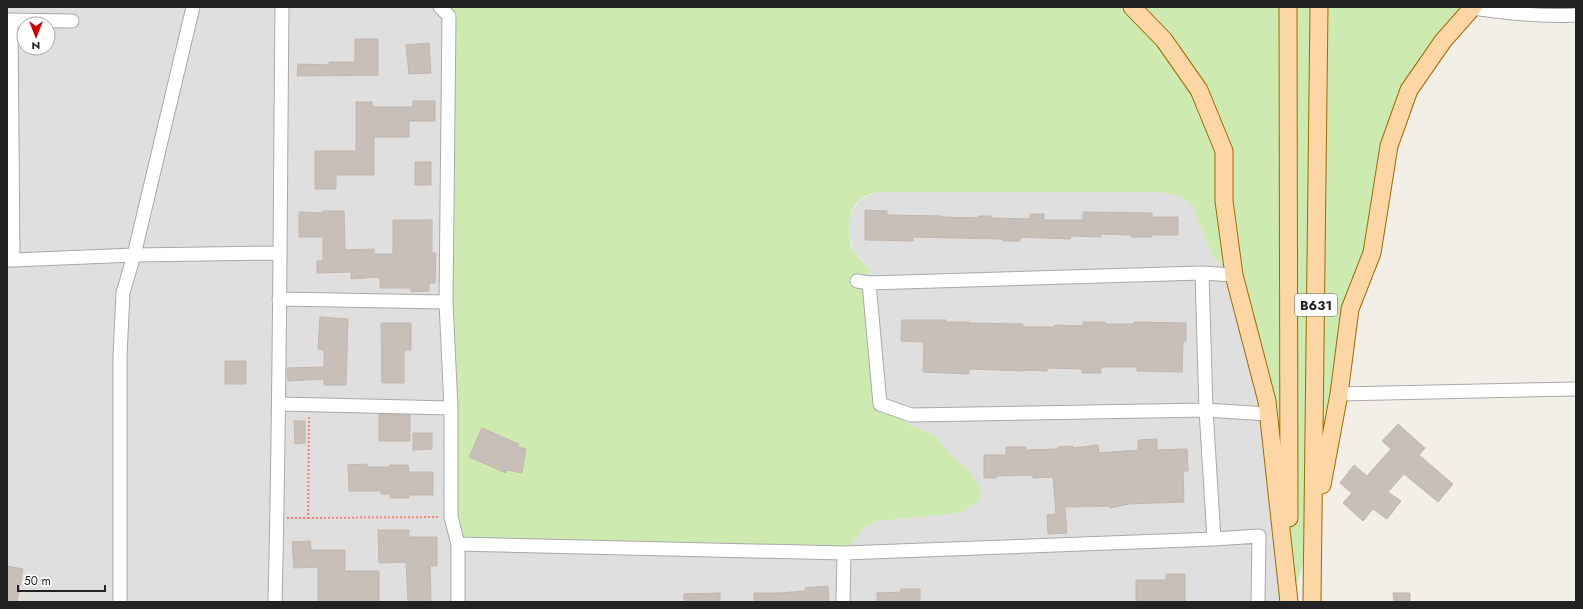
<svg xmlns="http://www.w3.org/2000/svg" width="1583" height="609" viewBox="0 0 1583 609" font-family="Jost,sans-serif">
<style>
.residential{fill:#e0dfdf;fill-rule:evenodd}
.grass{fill:#cdebb0}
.building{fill:#c7bfb8;stroke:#c4b6ab}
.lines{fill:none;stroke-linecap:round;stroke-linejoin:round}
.minor-casing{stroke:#a9a9a9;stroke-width:15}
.major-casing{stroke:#a06b00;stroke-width:19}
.path{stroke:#fa8072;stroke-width:2;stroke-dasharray:2 2;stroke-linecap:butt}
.minor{stroke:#fff;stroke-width:13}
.major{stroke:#fcd6a4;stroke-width:17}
.labels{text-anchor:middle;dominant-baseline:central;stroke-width:3;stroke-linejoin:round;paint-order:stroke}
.shield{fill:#fff;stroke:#646464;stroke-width:1}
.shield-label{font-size:13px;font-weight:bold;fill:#222}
</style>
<rect width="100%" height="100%" fill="#f2efe9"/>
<!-- residential -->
<path class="residential" d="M 7,7 L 440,7 L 843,553 L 865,526 L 877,521 L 961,513 L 970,472 L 952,456 L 935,435 L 912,426 L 880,404 L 869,283 L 869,268 L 854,252 L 850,239 L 849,217 L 860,199 L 878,192 L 1158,192 L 1178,195 L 1190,201 L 1193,207 L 1212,256 L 1234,275 L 1267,401 L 1289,602 L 7,602 ZM 24,24 L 48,24 L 48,48 L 24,48 Z"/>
<!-- grass -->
<path class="grass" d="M 440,7 L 1473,7 L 1409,90 L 1350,309 L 1314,529 L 1291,602 L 1267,401 L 1234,275 L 1212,256 L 1193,207 C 1185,195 1171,194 1158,192 L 893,192 C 882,192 869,192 860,199 C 847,210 846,239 854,252 C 858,258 864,263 869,268 L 869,283 L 880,404 L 912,426 L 935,435 L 952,456 L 970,472 L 981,489 L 980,500 L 961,513 L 877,521 L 865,527 L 844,553 L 458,544 L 451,517 L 449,17 Z"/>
<!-- building -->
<path class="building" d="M 355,39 L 378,39 L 378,75 L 297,76 L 298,64 L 329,65 L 329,62 L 355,62 Z
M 429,43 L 431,73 L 409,74 L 406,45 Z
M 413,101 L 435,101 L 435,121 L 409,121 L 409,137 L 374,137 L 374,175 L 336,175 L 336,189 L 315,189 L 315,151 L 356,151 L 356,102 L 372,102 L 372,107 L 413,107 Z
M 415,162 L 431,162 L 431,185 L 415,185 Z
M 865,210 L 887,211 L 887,215 L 942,216 L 942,217 L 978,218 L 978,216 L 991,216 L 991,218 L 1030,219 L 1030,214 L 1044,214 L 1044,220 L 1083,220 L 1083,212 L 1152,213 L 1152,217 L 1178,217 L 1178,235 L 1152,235 L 1152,237 L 1131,237 L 1131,235 L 1101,234 L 1101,237 L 1071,236 L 1070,239 L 1020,237 L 1020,241 L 1003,241 L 1003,239 L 913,237 L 913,241 L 865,240 Z
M 323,211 L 344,211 L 345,250 L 374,249 L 374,254 L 393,254 L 393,220 L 432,220 L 432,253 L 436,253 L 435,283 L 429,283 L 429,291 L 411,292 L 411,288 L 380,288 L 380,277 L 351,279 L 351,272 L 317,273 L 317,261 L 323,261 L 323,237 L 299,237 L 299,212 L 323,213 Z
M 320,317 L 348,319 L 346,385 L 324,385 L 324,379 L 288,381 L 287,368 L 324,367 L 324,350 L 318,349 Z
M 902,320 L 946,320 L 946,322 L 969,322 L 969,323 L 1023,324 L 1023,327 L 1055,327 L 1055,325 L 1083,326 L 1083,322 L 1105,322 L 1105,324 L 1134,324 L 1134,322 L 1186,323 L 1186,341 L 1183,341 L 1182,372 L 1137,371 L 1137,367 L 1101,367 L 1101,373 L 1082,373 L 1082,369 L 1047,368 L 1047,371 L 1024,370 L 1024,371 L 969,369 L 969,374 L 923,372 L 924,342 L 901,341 Z
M 381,323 L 411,323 L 411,350 L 404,350 L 404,383 L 382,383 Z
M 225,361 L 246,361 L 246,384 L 225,384 Z
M 379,414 L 410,415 L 410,441 L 379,441 Z
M 294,421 L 305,421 L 305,443 L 295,444 Z
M 1398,424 L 1425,448 L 1419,455 L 1453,484 L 1438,502 L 1404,474 L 1388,492 L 1401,501 L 1387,519 L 1373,509 L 1363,521 L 1343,503 L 1352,493 L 1340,483 L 1354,465 L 1367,476 L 1391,449 L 1382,441 Z
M 482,428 L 519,444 L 517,447 L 526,449 L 522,473 L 507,470 L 506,473 L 469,457 Z
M 413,433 L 432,433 L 432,449 L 413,450 Z
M 1157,439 L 1157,450 L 1187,449 L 1188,471 L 1183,471 L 1184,502 L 1129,504 L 1110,508 L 1110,506 L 1065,507 L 1067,533 L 1048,534 L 1047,515 L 1056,514 L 1053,477 L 1033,478 L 1033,475 L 996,476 L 996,478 L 984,478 L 984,455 L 1006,455 L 1006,447 L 1026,447 L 1026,450 L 1058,449 L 1058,447 L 1073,446 L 1073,448 L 1098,445 L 1099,453 L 1138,450 L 1138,440 Z
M 367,464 L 367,467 L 390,467 L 390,465 L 408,465 L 409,472 L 433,472 L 433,495 L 409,495 L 409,498 L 390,498 L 390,494 L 381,494 L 381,491 L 349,491 L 348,465 Z
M 378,530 L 409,530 L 409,537 L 437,537 L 437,566 L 430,566 L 431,602 L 408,602 L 406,562 L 379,563 Z
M 310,541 L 311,550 L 345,550 L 345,571 L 379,571 L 379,602 L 318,602 L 318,567 L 294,568 L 292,542 Z
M 7,566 L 23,569 L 17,602 L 7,602 Z
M 1166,574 L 1185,574 L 1185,602 L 1136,602 L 1136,580 L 1166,580 Z
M 828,586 L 829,602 L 754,602 L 754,593 L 779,593 L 806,591 L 805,588 Z
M 901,589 L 920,589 L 920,602 L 877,602 L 877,593 L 901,592 Z
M 720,593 L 720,602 L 684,602 L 684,594 Z
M 1393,593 L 1410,593 L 1410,602 L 1394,602 Z"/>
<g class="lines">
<!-- minor casing -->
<g class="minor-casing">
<path id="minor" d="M 440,7 L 449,16 L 446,302 L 451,408 L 451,517 L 458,544 L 458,602
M 1473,8 C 1508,13 1541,17 1576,15
M 7,20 L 72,21
M 7,260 L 13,260 L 11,20
M 13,260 L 134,255 L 279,253
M 1202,273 L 1206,410 L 1214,539
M 857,281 L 869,283 L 1202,273 L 1234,275
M 869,283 L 880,404 L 911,415 L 1206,410 L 1268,414
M 279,299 L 446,302
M 1339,394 L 1576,389
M 280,404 L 451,408
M 458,544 L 844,553 L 1214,539 L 1259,536 L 1258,602
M 120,602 L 120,356 L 123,293 L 134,255 L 193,7
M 275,602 C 280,404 280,205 282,7
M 843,602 L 844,553"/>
</g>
<!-- major casing -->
<g class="major-casing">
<path id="major" d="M 1132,7 L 1164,40 L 1199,90 L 1224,151 L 1224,201 L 1234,275 L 1267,401 L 1289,602
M 1288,7 L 1289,518
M 1322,485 L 1339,394 L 1350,309 L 1372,253 L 1389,146 L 1409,90 L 1443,41 L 1473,7
M 1312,602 L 1319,7"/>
</g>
<!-- path -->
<path class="path" d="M 287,518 L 308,518 L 309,417
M 308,518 L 440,517"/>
<!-- minor -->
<use href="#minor" class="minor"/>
<!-- major -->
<use href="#major" class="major"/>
</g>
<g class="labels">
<!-- shield labels -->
<rect class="shield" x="1295" y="294" width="42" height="22" rx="3"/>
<g class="shield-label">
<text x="1316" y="305">B631</text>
</g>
</g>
<!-- border -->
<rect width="1583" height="609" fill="none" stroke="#222222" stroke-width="16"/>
<!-- north arrow -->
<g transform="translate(36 36) rotate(180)"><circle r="19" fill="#ffffff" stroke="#a7a7a7"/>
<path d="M0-3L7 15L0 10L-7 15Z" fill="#d40000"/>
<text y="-6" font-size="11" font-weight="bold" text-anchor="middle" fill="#222222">N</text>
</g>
<!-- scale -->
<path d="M18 585v6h87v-6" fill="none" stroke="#222222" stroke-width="2"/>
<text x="24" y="585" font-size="12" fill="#222222" stroke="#ffffff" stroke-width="3" paint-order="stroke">50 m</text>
</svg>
